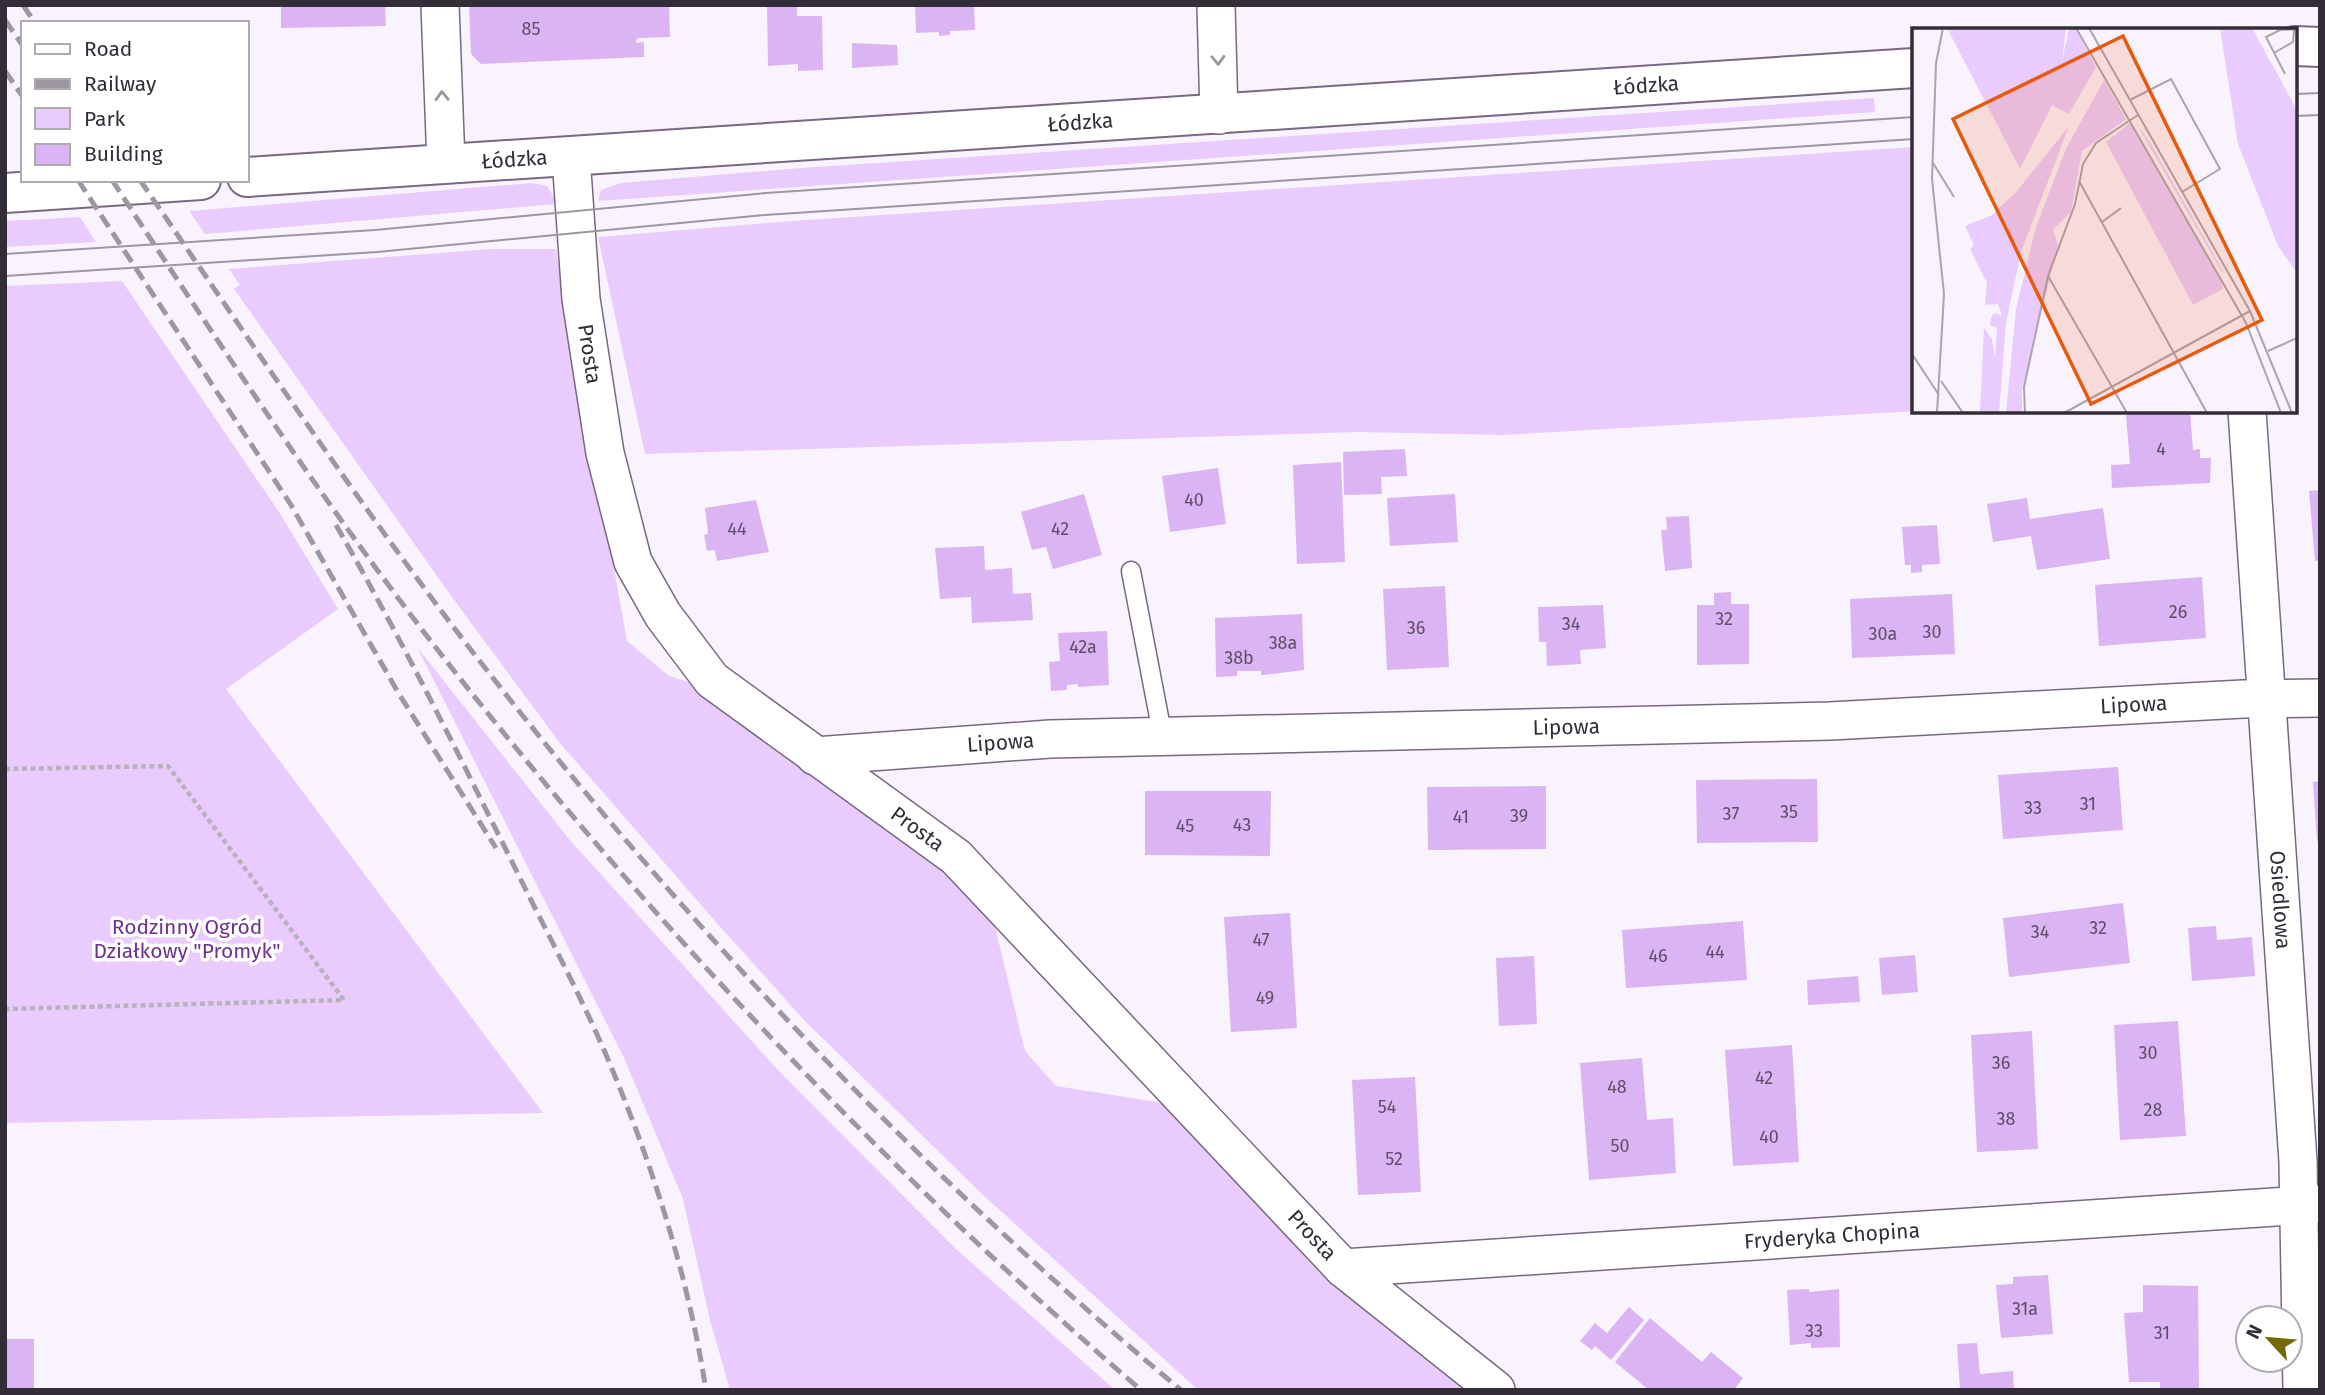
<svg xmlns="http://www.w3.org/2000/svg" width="2325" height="1395" viewBox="0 0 2325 1395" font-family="'Fira Sans',sans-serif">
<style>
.green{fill:#e9ccfd}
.building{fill:#dbb4f4}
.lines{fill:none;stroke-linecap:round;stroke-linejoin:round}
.service-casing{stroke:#776980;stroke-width:21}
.minor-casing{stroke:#776980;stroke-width:40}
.primary-casing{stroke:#776980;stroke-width:42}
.path{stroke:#b8b2bc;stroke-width:4.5;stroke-dasharray:5 3.5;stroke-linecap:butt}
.service{stroke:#fff;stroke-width:18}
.minor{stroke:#fff;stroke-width:37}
.primary{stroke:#fff;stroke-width:38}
.tram{stroke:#9d97a2;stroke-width:2}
.rail{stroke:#9d97a2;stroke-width:5;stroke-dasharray:14 7;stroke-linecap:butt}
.oneway{stroke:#99969c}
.labels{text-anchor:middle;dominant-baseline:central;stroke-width:7;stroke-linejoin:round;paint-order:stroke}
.number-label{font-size:18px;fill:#5d4f67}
.street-label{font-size:21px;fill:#332d38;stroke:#fff}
.park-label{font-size:21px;fill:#6d328d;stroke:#fff}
.inset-road{fill:none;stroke:#aaa4ae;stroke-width:2}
.view{fill:#e8590c;fill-opacity:0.15;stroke:#e8590c;stroke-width:3.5}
.inset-edge{fill:none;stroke:#332d38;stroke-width:3.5}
</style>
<rect width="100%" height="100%" fill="#f9f3fd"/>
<!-- green -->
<path class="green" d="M 1874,98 L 1875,112 L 598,201 L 601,190 L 621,183 L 801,168 Z
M 1914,147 L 1914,411 L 1916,411 L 1504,435 L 1359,432 L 645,454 L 598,237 L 792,221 Z
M 532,183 L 547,186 L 558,204 L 205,234 L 189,211 Z
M 80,217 L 96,242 L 5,247 L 5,221 Z
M 492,249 L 556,249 L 627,641 L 669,676 L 694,684 L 874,810 L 991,910 L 1025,1051 L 1056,1086 L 1169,1104 L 1312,1265 L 1470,1390 L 1198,1390 L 982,1194 L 804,1020 L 723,930 L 559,742 L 449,593 L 234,289 L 240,285 L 229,269 Z
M 122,281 L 279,512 L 338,609 L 226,689 L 543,1113 L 5,1123 L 5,286 Z
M 417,647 L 569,839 L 777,1069 L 956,1249 L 1115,1390 L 730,1390 L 710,1320 L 683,1199 L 625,1060 Z"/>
<!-- building -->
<path class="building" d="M 281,5 L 385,5 L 386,26 L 281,28 Z
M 469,5 L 669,5 L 670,37 L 637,38 L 636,43 L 644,42 L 644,57 L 481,64 L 471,54 Z
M 767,5 L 797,5 L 797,16 L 822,16 L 823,70 L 798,71 L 798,64 L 768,66 Z
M 915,5 L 974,5 L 975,30 L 950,31 L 950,35 L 939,36 L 939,32 L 916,33 Z
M 852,43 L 897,45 L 898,65 L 852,68 Z
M 2190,411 L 2193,450 L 2200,449 L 2200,458 L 2211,458 L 2210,483 L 2112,488 L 2111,465 L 2130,464 L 2126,415 Z
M 1405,449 L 1407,476 L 1381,477 L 1382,494 L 1344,495 L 1343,452 Z
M 1341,462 L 1345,562 L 1297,564 L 1293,465 Z
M 1218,468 L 1226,524 L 1170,532 L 1162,476 Z
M 2320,490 L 2320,560 L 2315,561 L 2309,491 Z
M 1084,494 L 1102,555 L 1053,569 L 1046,547 L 1032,550 L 1021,512 Z
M 1455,494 L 1458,542 L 1390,546 L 1387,498 Z
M 2027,498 L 2030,519 L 2103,508 L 2110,559 L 2037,570 L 2031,536 L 1993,542 L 1987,504 Z
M 756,500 L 769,552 L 717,561 L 715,550 L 707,551 L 704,535 L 708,534 L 705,508 Z
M 1689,516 L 1692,568 L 1665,571 L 1661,530 L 1667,530 L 1666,517 Z
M 1937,525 L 1940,564 L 1922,565 L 1922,572 L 1911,573 L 1911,565 L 1905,565 L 1902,527 Z
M 984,546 L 985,570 L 1012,568 L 1013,594 L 1031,593 L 1033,620 L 972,623 L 971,597 L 940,599 L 935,548 Z
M 2202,577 L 2206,638 L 2099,646 L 2095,585 Z
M 1445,586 L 1449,667 L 1387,670 L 1383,589 Z
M 1731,592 L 1731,604 L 1749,604 L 1749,664 L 1697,665 L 1697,605 L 1714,605 L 1714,593 Z
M 1952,594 L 1955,654 L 1852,658 L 1850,599 Z
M 1603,605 L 1606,648 L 1580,650 L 1581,664 L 1547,666 L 1546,642 L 1539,642 L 1538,607 Z
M 1302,614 L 1304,670 L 1264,675 L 1261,675 L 1261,671 L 1237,671 L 1237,676 L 1216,677 L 1215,618 Z
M 1107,631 L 1109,685 L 1078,687 L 1078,684 L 1067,685 L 1067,690 L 1051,691 L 1049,662 L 1060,661 L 1058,633 Z
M 2118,767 L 2123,830 L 2003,839 L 1998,775 Z
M 1817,779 L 1818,842 L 1697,843 L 1696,780 Z
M 2320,781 L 2320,841 L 2317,841 L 2313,782 Z
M 1546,786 L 1546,849 L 1428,850 L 1427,787 Z
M 1145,791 L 1271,791 L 1270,856 L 1145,855 Z
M 2123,903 L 2130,963 L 2009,977 L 2003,918 Z
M 1290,913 L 1297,1028 L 1231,1032 L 1224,917 Z
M 1743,921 L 1747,980 L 1626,988 L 1622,930 Z
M 2216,926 L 2217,940 L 2252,937 L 2255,976 L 2192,981 L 2188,928 Z
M 1915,955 L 1918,992 L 1882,995 L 1879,958 Z
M 1534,956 L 1537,1024 L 1499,1026 L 1496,958 Z
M 1858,976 L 1860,1002 L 1808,1005 L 1807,980 Z
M 2178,1021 L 2186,1136 L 2120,1140 L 2114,1025 Z
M 2032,1031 L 2038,1149 L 1977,1152 L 1971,1035 Z
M 1792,1045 L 1799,1162 L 1733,1166 L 1725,1050 Z
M 1642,1058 L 1647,1120 L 1673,1118 L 1676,1173 L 1589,1180 L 1580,1063 Z
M 1415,1077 L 1421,1192 L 1358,1195 L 1352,1080 Z
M 2048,1275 L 2053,1334 L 2001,1338 L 1996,1285 L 2013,1284 L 2013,1277 Z
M 2143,1285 L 2198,1286 L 2199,1390 L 2160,1390 L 2160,1382 L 2129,1382 L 2124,1313 L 2143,1312 Z
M 1809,1289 L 1809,1292 L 1839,1289 L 1840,1347 L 1811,1348 L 1811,1343 L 1790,1345 L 1787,1290 Z
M 1629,1307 L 1644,1320 L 1611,1360 L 1595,1346 L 1592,1350 L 1580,1341 L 1595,1323 L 1607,1333 Z
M 1650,1318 L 1702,1362 L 1711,1352 L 1743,1378 L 1734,1390 L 1649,1390 L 1615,1362 Z
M 5,1339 L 34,1339 L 34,1390 L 5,1390 Z
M 1977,1343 L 1980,1374 L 2013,1371 L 2014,1390 L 1960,1390 L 1957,1344 Z"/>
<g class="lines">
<!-- service casing -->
<g class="service-casing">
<path id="service" d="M 1131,571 L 1163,738"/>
</g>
<!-- minor casing -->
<g class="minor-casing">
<g id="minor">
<path d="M 440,5 L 446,164"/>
<path d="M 1216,5 L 1219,115"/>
<path id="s1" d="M 571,157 L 581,299 L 605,453 L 633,562 L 663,615 L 712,680 L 956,857 L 1343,1268 L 1496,1390"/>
<path id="s2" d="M 2247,411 L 2298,1161 L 2302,1390"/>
<path id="s3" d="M 815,756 L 1050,739 L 1830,721 L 2243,699 L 2320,698"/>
<path id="s4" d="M 1343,1268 L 2320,1204"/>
</g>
</g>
<!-- primary casing -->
<g class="primary-casing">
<g id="primary">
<path d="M 2295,46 L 2320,47"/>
<path id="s5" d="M 247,177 L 1914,68"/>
<path d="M 5,193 L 201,180"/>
</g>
</g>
<!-- path -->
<path class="path" d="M 5,769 L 168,766 L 344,1000 L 5,1009"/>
<!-- service -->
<use href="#service" class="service"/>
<!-- minor -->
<use href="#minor" class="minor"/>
<!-- primary -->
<use href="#primary" class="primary"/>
<!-- tram -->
<path class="tram" d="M 2295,94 L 2320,93
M 2295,116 L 2320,115
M 5,254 L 375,230 L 766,193 L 1914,117
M 5,276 L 377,252 L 765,215 L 1914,139"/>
<!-- rail -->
<path class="rail" d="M 23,5 L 35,23
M 5,20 L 23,46
M 5,71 L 23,97
M 78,180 L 291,505 L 399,694 L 496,848
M 112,180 C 220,345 329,512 451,667 C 658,930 887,1172 1141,1390
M 140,180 C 254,346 365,515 489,673 C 694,935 925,1177 1181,1390
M 336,525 C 401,638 459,755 517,872 C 547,933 580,994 607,1057 C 652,1163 688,1275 706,1390"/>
</g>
<!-- one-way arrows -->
<defs><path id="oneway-chevron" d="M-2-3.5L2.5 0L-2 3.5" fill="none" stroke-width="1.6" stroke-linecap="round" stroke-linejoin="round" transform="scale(1.75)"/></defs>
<g class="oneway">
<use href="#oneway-chevron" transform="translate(1218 60) rotate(88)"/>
<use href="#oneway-chevron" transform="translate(442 96) rotate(-91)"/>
</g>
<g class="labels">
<!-- number labels -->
<g class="number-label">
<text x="531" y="29">85</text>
<text x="2161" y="449">4</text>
<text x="1194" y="500">40</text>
<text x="737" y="529">44</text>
<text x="1060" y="529">42</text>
<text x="2178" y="612">26</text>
<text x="1724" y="619">32</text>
<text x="1571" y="624">34</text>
<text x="1416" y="628">36</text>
<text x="1932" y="632">30</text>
<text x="1883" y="634">30a</text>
<text x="1283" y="643">38a</text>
<text x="1083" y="647">42a</text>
<text x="1239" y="658">38b</text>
<text x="2088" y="804">31</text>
<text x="2033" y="808">33</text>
<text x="1789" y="812">35</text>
<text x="1731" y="814">37</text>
<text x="1519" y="816">39</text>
<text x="1461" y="817">41</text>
<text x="1242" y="825">43</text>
<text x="1185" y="826">45</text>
<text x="2098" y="928">32</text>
<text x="2040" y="932">34</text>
<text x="1261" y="940">47</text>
<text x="1715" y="952">44</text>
<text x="1658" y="956">46</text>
<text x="1265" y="998">49</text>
<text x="2148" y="1053">30</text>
<text x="2001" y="1063">36</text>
<text x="1764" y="1078">42</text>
<text x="1617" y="1087">48</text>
<text x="1387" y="1107">54</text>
<text x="2153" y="1110">28</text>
<text x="2006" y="1119">38</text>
<text x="1769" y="1137">40</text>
<text x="1620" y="1146">50</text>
<text x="1394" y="1159">52</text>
<text x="2025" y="1309">31a</text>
<text x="1814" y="1331">33</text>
<text x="2162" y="1333">31</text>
</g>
<!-- street labels -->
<g class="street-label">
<text stroke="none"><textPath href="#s5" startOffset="1402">Łódzka</textPath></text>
<text stroke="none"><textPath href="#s5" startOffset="835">Łódzka</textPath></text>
<text stroke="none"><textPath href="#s5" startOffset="268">Łódzka</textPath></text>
<text stroke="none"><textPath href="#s1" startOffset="198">Prosta</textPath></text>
<text stroke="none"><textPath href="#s3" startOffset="1320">Lipowa</textPath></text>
<text stroke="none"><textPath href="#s3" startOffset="752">Lipowa</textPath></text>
<text stroke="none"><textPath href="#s3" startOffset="186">Lipowa</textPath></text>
<text stroke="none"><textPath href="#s1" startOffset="807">Prosta</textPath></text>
<text stroke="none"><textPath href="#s2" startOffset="490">Osiedlowa</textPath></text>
<text stroke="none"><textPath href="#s1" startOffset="1374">Prosta</textPath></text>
<text stroke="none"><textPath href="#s4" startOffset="490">Fryderyka Chopina</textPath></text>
</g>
<!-- park labels -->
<g class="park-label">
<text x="187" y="927">Rodzinny Ogród<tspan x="187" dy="24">Działkowy "Promyk"</tspan></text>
</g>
</g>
<!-- overview -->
<g transform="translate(1912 28)">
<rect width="385" height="385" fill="#f9f3fd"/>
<path d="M 35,0 L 154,0 L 150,33 L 157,1 L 163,0 L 184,39 L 157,86 L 140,77 L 108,141 ZM 308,0 L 340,0 L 385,82 L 385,245 L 366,218 L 326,116 ZM 192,52 L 214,91 L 170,123 L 159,184 L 141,202 L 146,217 L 110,362 L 110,385 L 94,385 L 104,281 L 124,199 L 154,121 ZM 223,93 L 239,116 L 311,243 L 310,244 ZM 218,95 L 310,255 L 311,261 L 281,277 L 194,114 ZM 157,98 L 109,224 L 94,295 L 87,385 L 68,385 L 72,300 L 80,311 L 83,331 L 85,300 L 78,297 L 79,290 L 82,285 L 90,287 L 86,276 L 73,277 L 75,255 L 58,221 L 62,217 L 53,198 L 80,187 L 105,163 Z" fill="#e9ccfd"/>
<path class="inset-road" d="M 164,0 L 334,295 L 369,385M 177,0 L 338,283 L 380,385M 362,25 L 381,14 L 382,2M 373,46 L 354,9 L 368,2 L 385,1M 218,72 L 259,51 L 308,141 L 270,164M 21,135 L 42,169M 167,153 L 295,385M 190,194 L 209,180M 136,248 L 215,385M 356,323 L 385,310M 0,326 L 27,367M 29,353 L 51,385M 25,385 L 32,266 L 20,151 L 24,35 L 31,0M 113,385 L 112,359 L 136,248 L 163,176 L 171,136 L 184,115 L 226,87M 152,385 L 338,283"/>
<path class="view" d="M 211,8 L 350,292 L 179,376 L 41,91 Z"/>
<rect width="385" height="385" class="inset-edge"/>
</g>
<!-- border -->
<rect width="2325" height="1395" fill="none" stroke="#332d38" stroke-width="14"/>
<!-- legend -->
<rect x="21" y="21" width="228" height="161" fill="#ffffff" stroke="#adabaf" stroke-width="2"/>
<rect x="35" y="44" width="35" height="10" fill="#ffffff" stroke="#adabaf" stroke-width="2"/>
<text x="84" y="56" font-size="21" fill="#332d38">Road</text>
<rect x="35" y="79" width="35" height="10" fill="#9d97a2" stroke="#adabaf" stroke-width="2"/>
<text x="84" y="91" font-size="21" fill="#332d38">Railway</text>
<rect x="35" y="108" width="35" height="21" fill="#e9ccfd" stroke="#adabaf" stroke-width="2"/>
<text x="84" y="126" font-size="21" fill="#332d38">Park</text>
<rect x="35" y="144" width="35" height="21" fill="#dbb4f4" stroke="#adabaf" stroke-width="2"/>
<text x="84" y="161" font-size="21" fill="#332d38">Building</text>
<!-- north arrow -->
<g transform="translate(2269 1339) rotate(296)"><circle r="33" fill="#ffffff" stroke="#adabaf" stroke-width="2"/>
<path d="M0-5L12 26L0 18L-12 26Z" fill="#746800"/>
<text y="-10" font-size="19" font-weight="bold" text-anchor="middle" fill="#332d38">N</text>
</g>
</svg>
